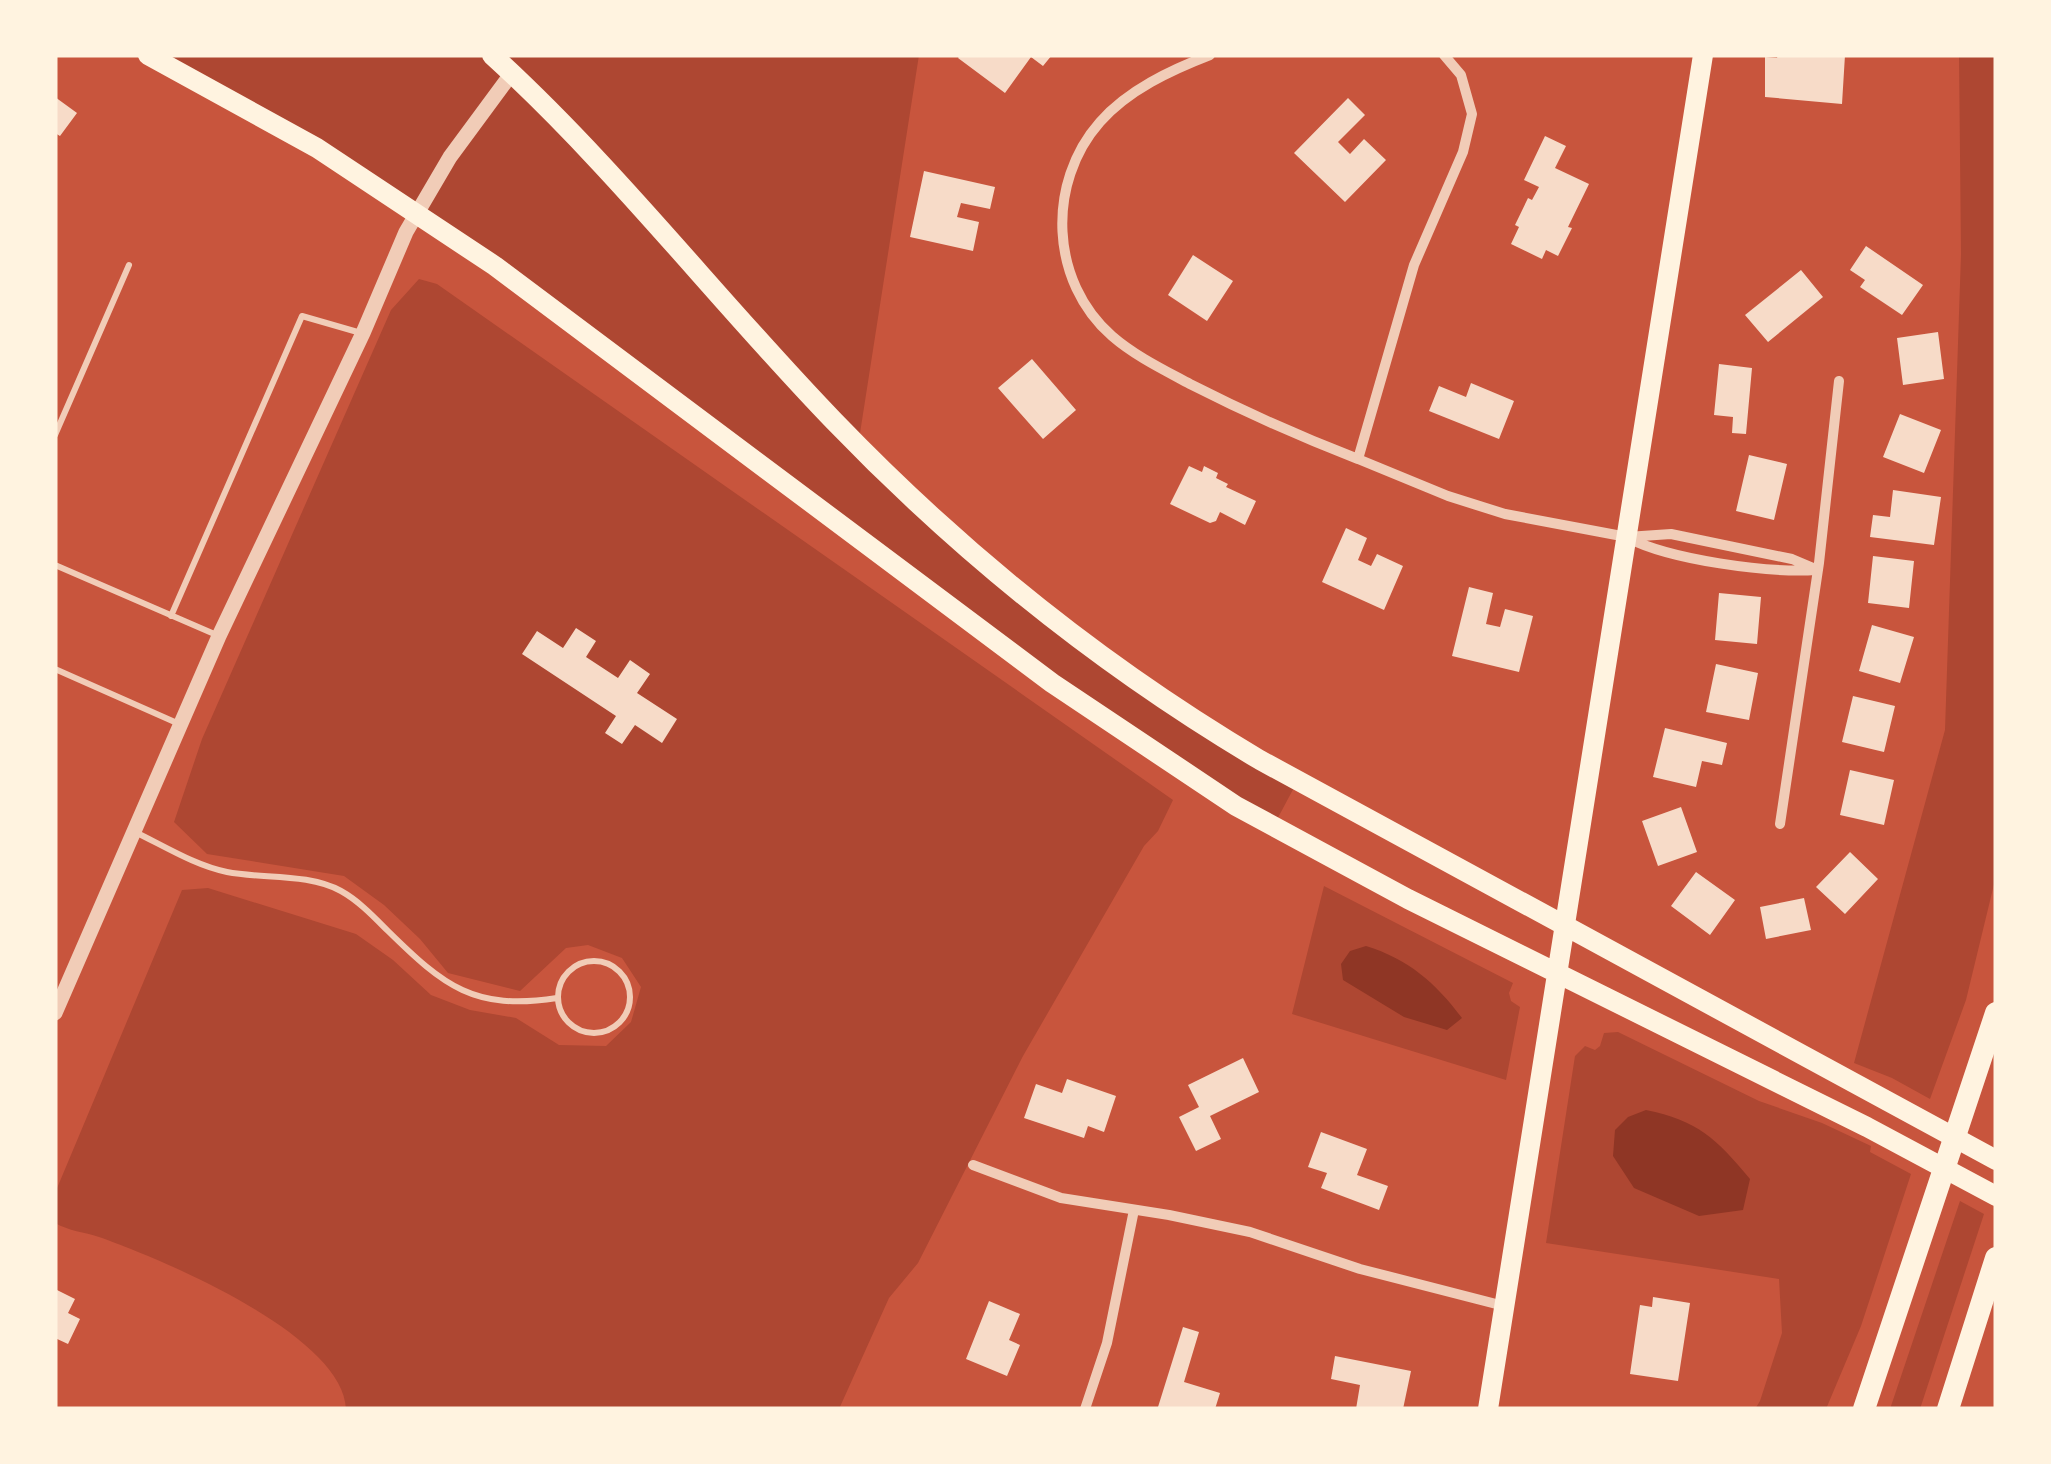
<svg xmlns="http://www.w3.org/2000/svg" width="2051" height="1464" viewBox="0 0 2051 1464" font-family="Jost,sans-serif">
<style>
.green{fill:#ae4732}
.water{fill:#8f3625}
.building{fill:#f7dbc8}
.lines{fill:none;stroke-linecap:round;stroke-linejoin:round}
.service{stroke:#f1ccb7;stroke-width:6}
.minor{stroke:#f1ccb7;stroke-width:10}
.tertiary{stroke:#f1ccb7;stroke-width:15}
.primary{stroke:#fff3e0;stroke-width:20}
.motorway{stroke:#fff3e0;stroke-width:22}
</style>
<rect width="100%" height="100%" fill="#c8553d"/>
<!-- green -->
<path class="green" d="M 148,55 L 919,55 L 858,446 L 979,560 L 1297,782 L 1273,827 L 1236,806 L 495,266 Z
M 1959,55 L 1996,55 L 1996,876 L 1966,1000 L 1930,1099 L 1892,1078 L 1854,1063 L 1945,730 L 1961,254 Z
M 419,279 L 437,284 L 1173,800 L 1158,831 L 1144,846 L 1023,1056 L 918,1263 L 889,1298 L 839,1409 L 346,1409 C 343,1335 162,1259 99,1237 C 84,1232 69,1231 55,1223 L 55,1193 L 182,890 L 208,888 L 356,934 L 393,960 L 431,995 L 470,1010 L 516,1018 L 559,1045 L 606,1046 L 631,1022 L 641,987 L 622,958 L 588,945 L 566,948 L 520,991 L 448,973 L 420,939 L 384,905 L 344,876 L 207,854 L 174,822 L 202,739 L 391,310 Z
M 1324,886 L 1513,983 L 1509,993 L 1511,1001 L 1520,1007 L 1506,1080 L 1292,1014 Z
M 1618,1032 L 1759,1101 L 1822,1123 L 1871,1146 L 1870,1152 L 1911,1174 L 1861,1326 L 1826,1409 L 1755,1409 L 1760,1401 L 1782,1333 L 1779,1279 L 1546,1243 L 1575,1056 L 1585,1046 L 1595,1050 L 1600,1046 L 1604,1033 Z
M 1960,1201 L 1984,1214 L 1920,1409 L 1890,1409 Z"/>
<!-- water -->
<path class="water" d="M 1366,946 C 1408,959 1435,982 1462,1018 L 1447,1030 L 1404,1017 L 1343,980 L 1341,964 L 1350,951 Z
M 1646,1110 C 1697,1120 1717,1139 1750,1179 L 1743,1210 L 1699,1216 L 1634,1188 L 1613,1156 L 1615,1130 L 1628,1117 Z"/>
<!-- building -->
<path class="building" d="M 960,55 L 1052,55 L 1043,66 L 1031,57 L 1005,93 L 958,58 Z
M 1778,55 L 1845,55 L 1842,104 L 1765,97 L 1765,57 L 1777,58 Z
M 55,97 L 77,113 L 60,136 L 55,133 Z
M 1348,98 L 1365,115 L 1338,142 L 1350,154 L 1364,139 L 1386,160 L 1345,202 L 1294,153 Z
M 1545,136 L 1566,146 L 1555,168 L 1589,184 L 1568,227 L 1572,228 L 1558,256 L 1546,250 L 1542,259 L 1511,244 L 1519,227 L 1515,225 L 1528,198 L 1532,200 L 1539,187 L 1524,180 Z
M 924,171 L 995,187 L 990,209 L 961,203 L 957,217 L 979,222 L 973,251 L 910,237 Z
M 1866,246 L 1923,285 L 1902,315 L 1860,287 L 1865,280 L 1850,270 Z
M 1193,255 L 1233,281 L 1207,321 L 1168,295 Z
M 1801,270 L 1823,297 L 1768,342 L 1745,315 Z
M 1938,332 L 1944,379 L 1903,385 L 1897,338 Z
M 1032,359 L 1076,410 L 1043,439 L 998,388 Z
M 1719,364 L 1752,368 L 1746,434 L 1732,433 L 1733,417 L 1714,415 Z
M 1471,383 L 1514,401 L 1499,439 L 1429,411 L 1439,386 L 1466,397 Z
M 1900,414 L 1941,430 L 1924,473 L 1883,457 Z
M 1749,455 L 1787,464 L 1774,520 L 1736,511 Z
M 1189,466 L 1202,472 L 1204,466 L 1218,473 L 1216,478 L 1228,484 L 1226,487 L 1256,501 L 1245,525 L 1220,512 L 1216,521 L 1210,523 L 1170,504 Z
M 1893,490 L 1941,497 L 1934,545 L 1870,537 L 1873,515 L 1890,517 Z
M 1346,528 L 1367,538 L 1358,560 L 1371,566 L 1377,554 L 1403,566 L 1384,610 L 1322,582 Z
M 1873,556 L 1914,561 L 1909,608 L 1868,603 Z
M 1469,587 L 1493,593 L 1486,624 L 1500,627 L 1505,609 L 1533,616 L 1519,672 L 1452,656 Z
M 1719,593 L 1761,597 L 1757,644 L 1715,640 Z
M 1872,625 L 1914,637 L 1900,683 L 1859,671 Z
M 576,628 L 596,641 L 586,657 L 618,678 L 630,660 L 650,674 L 637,693 L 677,719 L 662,743 L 635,725 L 622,744 L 605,733 L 616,716 L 522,654 L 537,631 L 563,648 Z
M 1716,664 L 1758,673 L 1749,720 L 1706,712 Z
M 1853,696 L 1895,706 L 1884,752 L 1842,742 Z
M 1665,728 L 1727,743 L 1722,765 L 1702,761 L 1696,787 L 1653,777 Z
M 1850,770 L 1894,780 L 1884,825 L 1840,815 Z
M 1681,807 L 1697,852 L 1658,866 L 1642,821 Z
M 1850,852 L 1878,879 L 1845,914 L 1816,887 Z
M 1696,872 L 1735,900 L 1710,935 L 1671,906 Z
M 1804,898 L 1811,930 L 1766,939 L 1760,907 Z
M 1243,1058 L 1259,1092 L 1210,1116 L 1221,1139 L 1196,1151 L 1179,1117 L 1199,1107 L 1188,1085 Z
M 1067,1079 L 1116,1096 L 1104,1132 L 1088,1126 L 1084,1138 L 1024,1118 L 1036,1084 L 1062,1093 Z
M 1321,1132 L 1367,1149 L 1357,1175 L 1388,1186 L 1379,1210 L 1321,1188 L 1327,1173 L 1308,1167 Z
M 55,1289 L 75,1299 L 68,1313 L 80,1319 L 68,1344 L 55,1338 Z
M 1653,1297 L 1690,1303 L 1678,1381 L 1630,1374 L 1640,1305 L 1652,1307 Z
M 989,1301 L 1020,1314 L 1009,1340 L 1020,1345 L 1007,1376 L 966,1359 Z
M 1183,1327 L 1199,1332 L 1184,1382 L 1220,1393 L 1215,1409 L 1158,1407 Z
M 1335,1356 L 1411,1371 L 1403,1409 L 1356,1409 L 1360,1385 L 1331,1379 Z"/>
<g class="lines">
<!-- service -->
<path class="service" d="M 55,435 L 129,265
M 55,565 L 219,636
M 171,616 L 302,316 L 361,333
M 55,669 L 177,723
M 135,832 C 164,846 196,866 227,872 C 263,879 308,873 341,891 C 359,901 374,917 388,931 C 444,986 474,1011 557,998
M558 997a36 36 0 1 1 72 0a36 36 0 1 1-72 0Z"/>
<!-- minor -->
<path class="minor" d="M 1210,55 C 1171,70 1128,90 1100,122 C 1046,183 1050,282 1112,336 C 1135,356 1164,370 1190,384 C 1247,413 1298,436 1358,459 L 1414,265 L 1463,152 L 1472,114 L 1461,75 L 1444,55
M 1358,459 L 1448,496 L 1505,514 L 1627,537 L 1671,534 L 1792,559 L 1818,570
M 1628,538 C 1671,560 1767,573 1816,570
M 1780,824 L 1819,563 L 1839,381
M 973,1165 L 1061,1198 L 1169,1215 L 1250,1232 L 1360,1269 L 1504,1306
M 1085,1409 L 1107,1343 L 1134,1210"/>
<!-- tertiary -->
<path class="tertiary" d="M 55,1013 L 219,636 L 363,333 L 406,232 L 450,157 L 512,73"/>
<!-- primary -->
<path class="primary" d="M 148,55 L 317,148 L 495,266 L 1052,683 L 1236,806 L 1408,899 L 1867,1127 L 1996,1196
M 492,55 C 615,167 718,301 834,421 C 961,553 1103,667 1260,760 L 1996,1160
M 1488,1409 L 1703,55"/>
<!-- motorway -->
<path class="motorway" d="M 1864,1409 L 1996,1013
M 1948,1409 L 1996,1258"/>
</g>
<!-- border -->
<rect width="2051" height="1464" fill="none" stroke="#fff3e0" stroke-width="115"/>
</svg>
